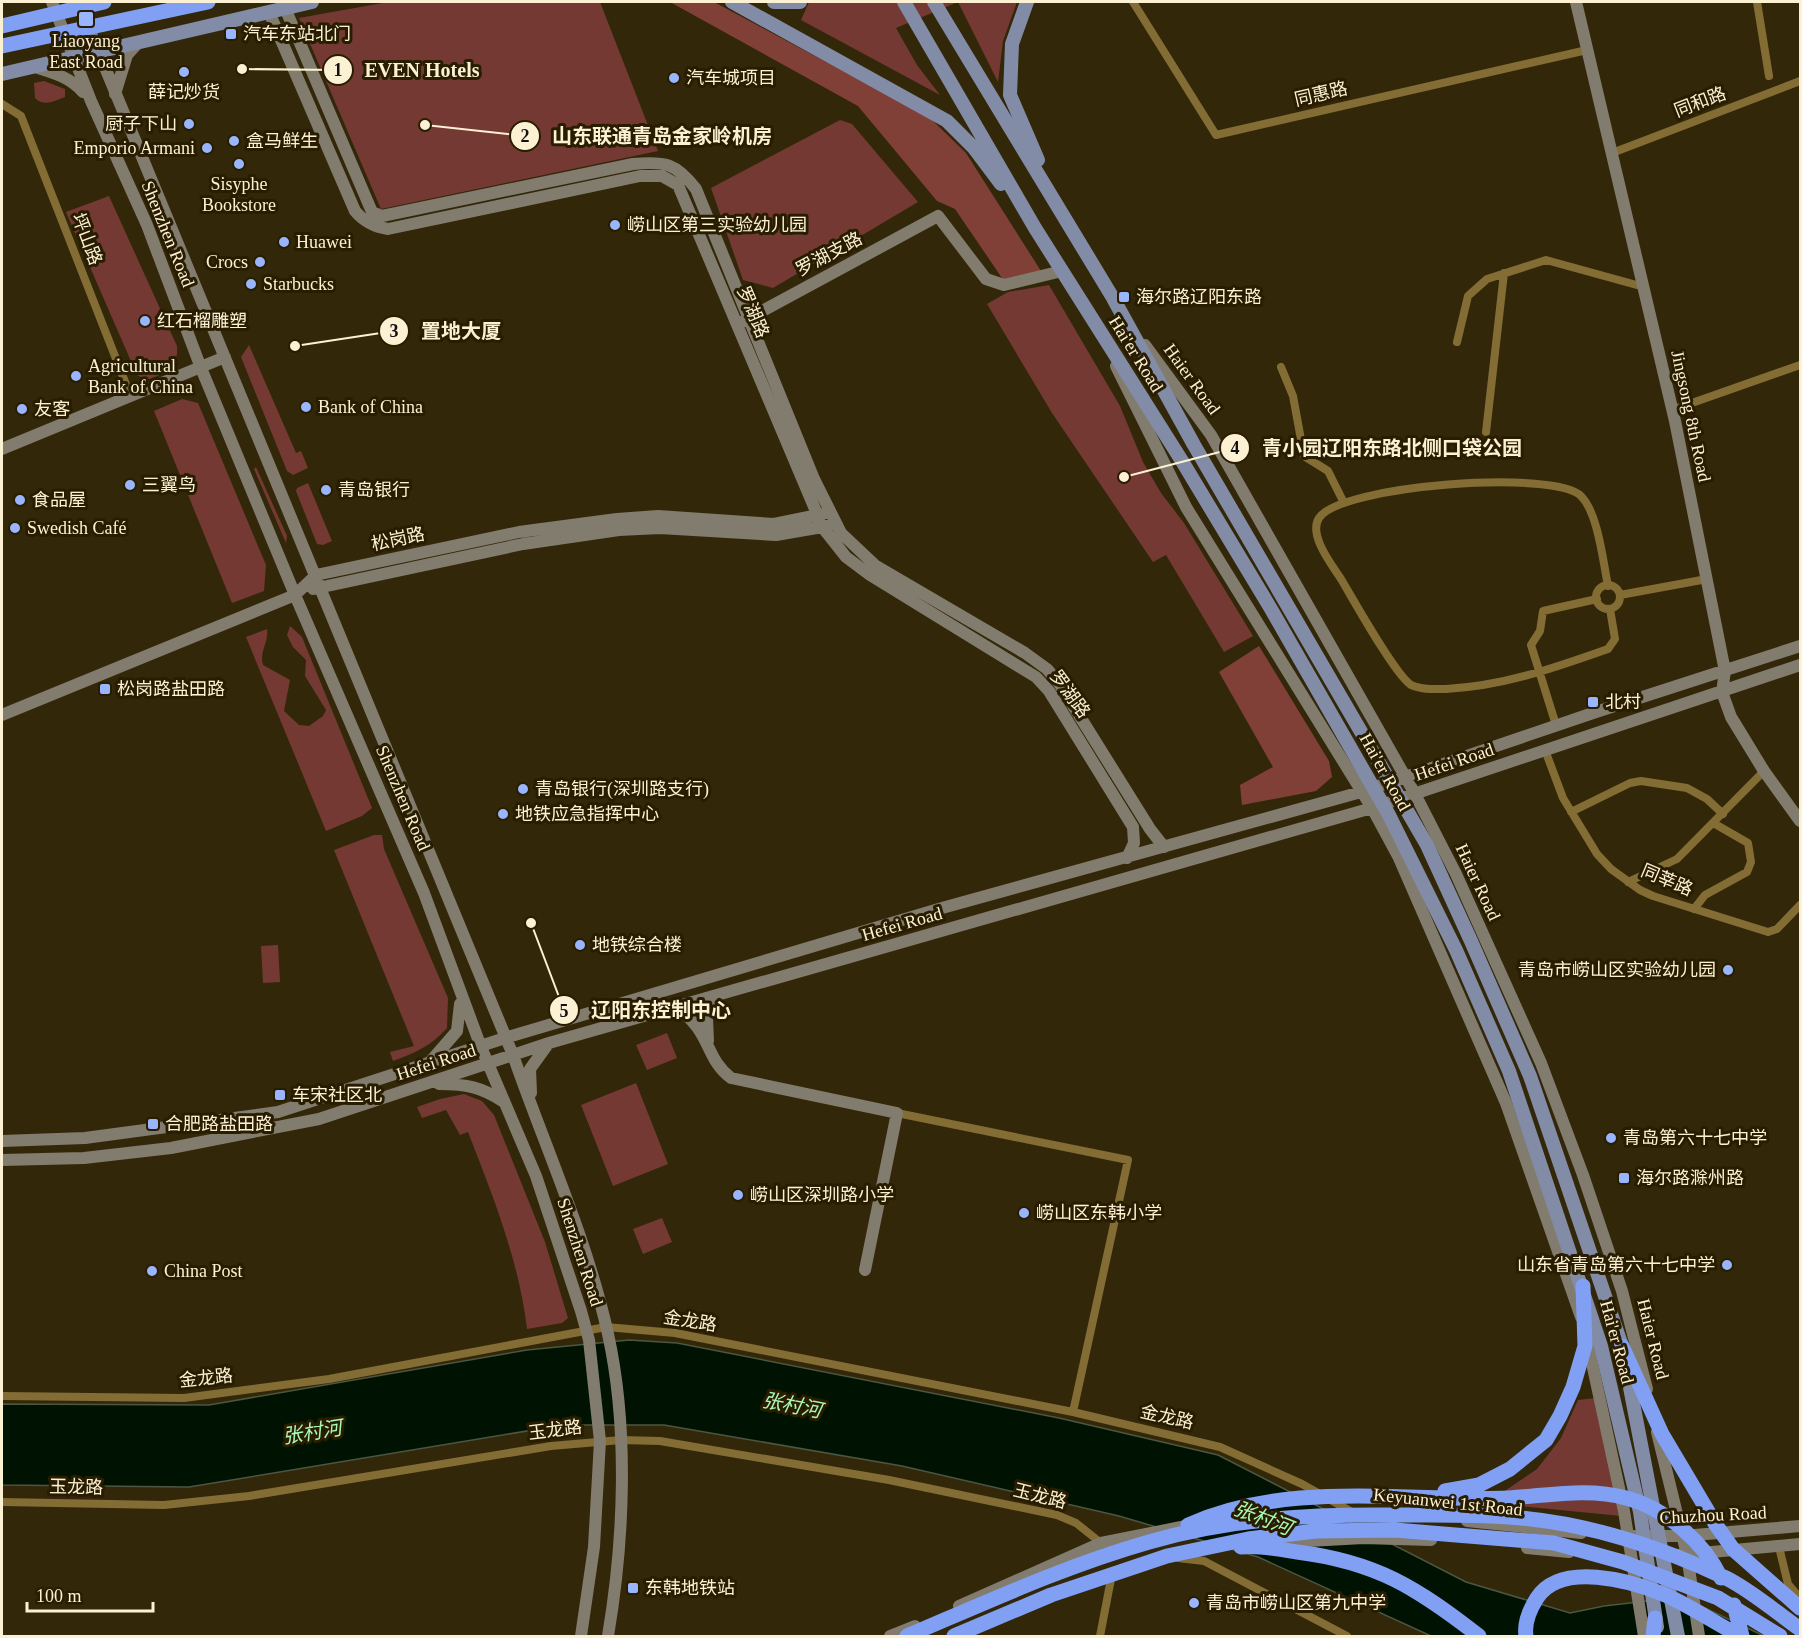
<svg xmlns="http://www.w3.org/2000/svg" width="1802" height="1638" viewBox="0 0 1802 1638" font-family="'Times New Roman','Noto Sans SC',serif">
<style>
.green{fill:#743933}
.forest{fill:#804038}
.water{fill:#001302;stroke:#4c5641;stroke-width:1.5}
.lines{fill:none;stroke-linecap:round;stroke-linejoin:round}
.street{stroke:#836d35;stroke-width:8}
.secondary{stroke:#827c6e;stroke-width:12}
.primary{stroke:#828ca7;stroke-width:14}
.highway{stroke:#81a0f3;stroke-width:15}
.poi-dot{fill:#99b5fd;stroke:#291d01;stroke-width:2}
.labels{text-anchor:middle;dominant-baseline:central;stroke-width:6;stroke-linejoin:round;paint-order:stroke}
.poi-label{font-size:18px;fill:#fdf1d4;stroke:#291d01;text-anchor:start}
.street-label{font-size:18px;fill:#fdf1d4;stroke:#291d01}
.water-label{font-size:20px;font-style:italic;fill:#aaf9b5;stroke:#291d01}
.leader{fill:none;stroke:#fdf1d4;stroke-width:2}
.callout-dot{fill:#fdf1d4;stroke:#291d01;stroke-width:2}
.mark-label{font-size:18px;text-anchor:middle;font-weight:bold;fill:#111}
.callout-label{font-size:20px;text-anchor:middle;font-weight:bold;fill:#fdf1d4;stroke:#291d01;stroke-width:6;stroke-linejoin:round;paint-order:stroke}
</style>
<rect width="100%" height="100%" fill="#332709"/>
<!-- green -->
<path class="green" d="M 388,2 L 600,2 L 658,151 L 381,209 L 299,18 Z
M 809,2 L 1017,2 L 1003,41 L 998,82 L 958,2 L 896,28 L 917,65 L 940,95 L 801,20 Z
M 44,81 L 65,89 L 65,97 C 54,101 44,107 35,98 L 34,83 Z
M 840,120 L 852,124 L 918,202 L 773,288 L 743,280 L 711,188 Z
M 109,196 L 177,346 C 179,368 165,374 146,380 L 137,375 L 66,212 Z
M 1049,285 L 1120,406 L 1143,462 L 1161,493 L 1184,523 L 1253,636 L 1224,652 L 1166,555 L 1153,562 L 1052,413 L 987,304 L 1008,292 Z
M 249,345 L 296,453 L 301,451 L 308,468 L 293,475 L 287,471 L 241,357 Z
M 182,399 L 198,403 L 266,565 L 264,591 L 232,603 L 154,411 Z
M 256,467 L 287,536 L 286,543 L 254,469 Z
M 308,483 L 332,541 L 323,545 L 317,544 L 296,491 L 297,488 Z
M 290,626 L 302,637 L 372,808 L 362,816 L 326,831 L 246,637 L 267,629 C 269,642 259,652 263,665 L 290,680 L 284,711 L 299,725 L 309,726 L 323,716 L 326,710 L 305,676 L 306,660 L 293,647 L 287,635 Z
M 374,835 L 382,835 L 384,849 L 448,998 L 447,1028 C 431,1046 415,1053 393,1061 L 390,1052 L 414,1046 L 334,850 Z
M 278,945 L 280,982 L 263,983 L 261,946 Z
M 667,1033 L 677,1058 L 647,1070 L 636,1045 Z
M 636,1083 L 668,1164 L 613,1186 L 581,1105 Z
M 464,1094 L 482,1101 L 494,1115 L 545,1242 L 568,1318 L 562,1323 L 527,1329 C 519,1261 493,1196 468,1132 L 460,1135 L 446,1110 L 422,1118 L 417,1107 L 440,1099 Z
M 662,1218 L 672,1242 L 643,1254 L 633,1229 Z
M 1596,1398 L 1621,1516 L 1487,1503 L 1537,1469 L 1561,1438 L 1578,1400 Z"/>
<!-- forest -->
<path class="forest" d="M 670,2 L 714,2 L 929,117 L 966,153 L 1041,271 L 1004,281 L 955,209 L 937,201 L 858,106 Z
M 1259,646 L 1329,761 L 1332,777 L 1316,791 L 1242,805 L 1240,785 L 1273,767 L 1219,672 Z"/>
<!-- water -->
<path class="water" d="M 629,1340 L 677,1343 L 1059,1418 L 1218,1455 L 1466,1582 L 1570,1613 L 1604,1606 L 1682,1597 L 1764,1636 L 1431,1636 L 1258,1557 L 1119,1516 L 902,1466 L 664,1425 L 563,1425 L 189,1487 L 2,1485 L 2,1404 L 209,1405 L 527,1350 Z"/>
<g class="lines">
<!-- street -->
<path class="street" d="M 1133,2 L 1216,135 L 1587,50
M 1757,2 L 1769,76
M 2,104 L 21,116 L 131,397
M 1612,153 L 1800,81
M 1457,342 L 1468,296 L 1487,279 L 1546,260 L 1644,287
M 1281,367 L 1293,396 L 1304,456 L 1328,471 L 1344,503
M 1672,410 L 1800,365
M 1486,432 L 1504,273
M1596 597a12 12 0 1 1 24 0a12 12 0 1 1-24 0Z
M 1608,586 C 1603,561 1598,513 1581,496 C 1555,469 1340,485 1319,518 C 1308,535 1332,565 1341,579 C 1353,599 1395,675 1411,685 C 1421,690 1435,689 1446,689 C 1504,686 1554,668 1608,649 L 1615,639 L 1610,609
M 1620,595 L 1707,579
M 1556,725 L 1531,645 L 1540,631 L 1543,611 L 1597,599
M 1545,750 L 1563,798 L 1597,854 L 1611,869 L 1640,890 L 1653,896 L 1768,932 L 1777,929 L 1800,905
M 1571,812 L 1630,783 L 1641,781 L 1687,788 L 1707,799 L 1723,814
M 1628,882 L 1677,859 L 1764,771
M 1694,909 L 1705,895 L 1747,872 L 1751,862 L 1748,843 L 1715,824
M 897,1113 L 1128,1160 L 1073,1412
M 2,1396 L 184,1398 L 329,1379 L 606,1327 L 675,1333 L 1073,1412 L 1220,1447 L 1302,1484 L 1352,1512
M 2,1502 L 164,1505 L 249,1496 L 551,1446 L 621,1440 L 660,1441 L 889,1480 L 1057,1515 L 1076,1523 L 1101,1543
M 1779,1547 L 1788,1584 L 1800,1598
M 1178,1558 L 1204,1561 L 1347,1636
M 1100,1636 L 1111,1579"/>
<!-- secondary -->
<path class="secondary" d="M 52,2 L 91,101 L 147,225 L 201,368 L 295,595 L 424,893 L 481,1047 L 536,1176 L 581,1311 L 589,1340 L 600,1441 L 594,1547 L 581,1636
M 78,2 L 513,1055 C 545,1147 587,1239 608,1334 C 629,1429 624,1541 608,1636
M 1576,2 L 1675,421 L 1725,671 L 1722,692 L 1731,717 L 1764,771 L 1800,821
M 285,8 L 372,212 L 382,216 L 633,164 C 665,161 676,163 696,189 L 814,479 L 841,533 L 876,566 L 1025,653 L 1047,669 L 1059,683 L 1150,829 L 1164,847
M 269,12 L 355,211 C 364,222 374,227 388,229 L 640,176 L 662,176 L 678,185 L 823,528 L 846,557 L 870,575 L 1036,677 L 1049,691 L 1133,827 L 1134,843 L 1127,858
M 35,67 C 54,73 70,77 83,92
M 115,94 L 127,55 L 139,42
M 742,322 L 938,216 L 986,279 L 1004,285 L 1062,271
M 1145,345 L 1211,435 L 1415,794 L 1456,874 L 1541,1063 L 1583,1175 L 1622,1291 L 1647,1389
M 1116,366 L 1186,507 L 1372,808 L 1399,858 L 1506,1103 L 1581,1317
M 2,449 L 225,357
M 313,589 L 523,544 L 619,530 L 660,528 L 776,535 L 828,526
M 2,715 L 295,595 L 316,575 L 519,532 L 617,519 L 658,516 L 774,524 L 823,514
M 675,1007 C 712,1030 704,1058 731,1078 L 897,1113 L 865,1270
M 708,1041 L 707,1018 L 714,996
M 430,1062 L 457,1031 L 460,1004
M 439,1084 C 466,1084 482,1087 504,1102
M 531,1093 L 530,1069 L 548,1044
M 2,1141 L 85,1138 L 278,1112 L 505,1038 L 942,908 L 1361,792 L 1596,712 L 1800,646
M 2,1160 L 84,1158 L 171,1148 L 319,1119 L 549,1043 L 1372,808 L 1800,665
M 1587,1340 L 1624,1511 L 1644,1636
M 1657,1432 L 1687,1555 L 1699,1636
M 1467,1521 L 1581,1533
M 1634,1536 L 1683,1536 L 1800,1526
M 1272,1543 L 1363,1538 L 1431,1540
M 1527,1548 L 1569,1552
M 1679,1555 L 1800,1544
M 959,1606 L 1101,1543 L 1196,1524
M 890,1636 L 915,1626"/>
<!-- primary -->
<path class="primary" d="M 732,2 L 947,121 L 974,148 L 1001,184
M 774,2 L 800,2
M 904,2 L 1035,228 L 1182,461 L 1271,609 L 1389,815 L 1456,950 L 1509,1071 L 1601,1346 L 1640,1512 L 1657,1627
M 934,2 L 1113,298 L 1194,445 L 1427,845 L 1471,941 L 1530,1076 L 1622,1346 L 1678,1636
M 1027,2 L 1012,44 L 1010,95 L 1038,160
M 2,74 L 312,2"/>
<!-- highway -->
<path class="highway" d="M 2,26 L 104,2
M 2,46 L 208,2
M 1622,1346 L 1662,1434 L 1716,1525 L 1733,1549 L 1800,1608
M 1445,1491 L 1479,1485 L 1510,1469 L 1546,1440 L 1560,1416 L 1573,1387 L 1585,1346 L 1583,1286
M 1188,1525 C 1288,1480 1402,1502 1508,1498 C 1546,1496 1588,1487 1626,1498 C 1665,1508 1704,1542 1721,1578
M 1241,1547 C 1259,1545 1279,1549 1297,1552 C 1377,1562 1417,1588 1479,1636
M 1734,1605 L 1742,1636
M 907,1636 C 987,1602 1065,1566 1149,1542 C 1228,1519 1309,1514 1391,1515 C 1431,1515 1470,1514 1509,1517 C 1583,1522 1660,1547 1726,1578 C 1752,1591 1777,1613 1800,1629
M 954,1636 L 1051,1595 L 1167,1556 L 1248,1539 L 1316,1531 L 1395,1530 L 1554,1543 L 1623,1562 L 1718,1598 L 1780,1636
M 1526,1636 C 1524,1623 1530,1609 1537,1598 C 1561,1561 1631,1581 1663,1594 C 1689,1605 1715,1623 1740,1636
M 1653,1636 L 1655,1618"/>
</g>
<!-- markers -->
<g class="poi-dot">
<rect x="78" y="11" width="16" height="16" rx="3"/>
<rect x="225" y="28" width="12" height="12" rx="3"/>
<circle cx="184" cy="72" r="6"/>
<circle cx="674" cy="78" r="6"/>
<circle cx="189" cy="124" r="6"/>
<circle cx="234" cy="141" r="6"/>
<circle cx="207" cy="148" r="6"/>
<circle cx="239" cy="164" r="6"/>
<circle cx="615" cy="225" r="6"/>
<circle cx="284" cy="242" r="6"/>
<circle cx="260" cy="262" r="6"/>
<circle cx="251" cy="284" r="6"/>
<rect x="1118" y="291" width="12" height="12" rx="3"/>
<circle cx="145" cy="321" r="6"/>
<circle cx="76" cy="376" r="6"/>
<circle cx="306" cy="407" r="6"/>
<circle cx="22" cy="409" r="6"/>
<circle cx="130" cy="485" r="6"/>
<circle cx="326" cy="490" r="6"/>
<circle cx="20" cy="500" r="6"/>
<circle cx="15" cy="528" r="6"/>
<rect x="99" y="683" width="12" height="12" rx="3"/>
<rect x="1587" y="696" width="12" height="12" rx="3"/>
<circle cx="523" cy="789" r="6"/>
<circle cx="503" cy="814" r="6"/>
<circle cx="580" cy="945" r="6"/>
<circle cx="1728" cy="970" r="6"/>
<rect x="274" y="1089" width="12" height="12" rx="3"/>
<rect x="147" y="1118" width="12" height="12" rx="3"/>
<circle cx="1611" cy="1138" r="6"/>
<rect x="1618" y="1172" width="12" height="12" rx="3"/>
<circle cx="738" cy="1195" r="6"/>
<circle cx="1024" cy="1213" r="6"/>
<circle cx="1727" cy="1265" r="6"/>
<circle cx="152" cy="1271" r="6"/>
<rect x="627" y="1582" width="12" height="12" rx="3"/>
<circle cx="1194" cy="1603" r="6"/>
</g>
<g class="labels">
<!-- poi labels -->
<g class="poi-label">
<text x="243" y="34">汽车东站北门</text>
<text x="86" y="41" text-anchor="middle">Liaoyang<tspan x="86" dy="21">East Road</tspan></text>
<text x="686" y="78">汽车城项目</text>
<text x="184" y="92" text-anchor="middle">薛记炒货</text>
<text x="177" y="124" text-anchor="end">厨子下山</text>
<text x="246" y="141">盒马鲜生</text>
<text x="195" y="148" text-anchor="end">Emporio Armani</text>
<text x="239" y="184" text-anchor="middle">Sisyphe<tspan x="239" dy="21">Bookstore</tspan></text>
<text x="627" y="225">崂山区第三实验幼儿园</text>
<text x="296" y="242">Huawei</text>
<text x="248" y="262" text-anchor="end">Crocs</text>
<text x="263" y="284">Starbucks</text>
<text x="1136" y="297">海尔路辽阳东路</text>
<text x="157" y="321">红石榴雕塑</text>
<text x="88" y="366">Agricultural<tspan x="88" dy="21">Bank of China</tspan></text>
<text x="318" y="407">Bank of China</text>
<text x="34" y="409">友客</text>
<text x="142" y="485">三翼鸟</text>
<text x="338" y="490">青岛银行</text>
<text x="32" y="500">食品屋</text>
<text x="27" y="528">Swedish Café</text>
<text x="117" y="689">松岗路盐田路</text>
<text x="1605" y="702">北村</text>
<text x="535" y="789">青岛银行(深圳路支行)</text>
<text x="515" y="814">地铁应急指挥中心</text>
<text x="592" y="945">地铁综合楼</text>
<text x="1716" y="970" text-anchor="end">青岛市崂山区实验幼儿园</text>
<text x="292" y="1095">车宋社区北</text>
<text x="165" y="1124">合肥路盐田路</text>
<text x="1623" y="1138">青岛第六十七中学</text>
<text x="1636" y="1178">海尔路滁州路</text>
<text x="750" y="1195">崂山区深圳路小学</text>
<text x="1036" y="1213">崂山区东韩小学</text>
<text x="1715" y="1265" text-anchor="end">山东省青岛第六十七中学</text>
<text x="164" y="1271">China Post</text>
<text x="645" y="1588">东韩地铁站</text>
<text x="1206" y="1603">青岛市崂山区第九中学</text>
</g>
<!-- street labels -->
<g class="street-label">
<text transform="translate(1321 94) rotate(-13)">同惠路</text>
<text transform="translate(1700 102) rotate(-21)">同和路</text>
<text transform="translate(168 234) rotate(68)">Shenzhen Road</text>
<text transform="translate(87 239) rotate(69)">坪山路</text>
<text transform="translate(829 254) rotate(-28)">罗湖支路</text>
<text transform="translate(753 312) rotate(67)">罗湖路</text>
<text transform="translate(1136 354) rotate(58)">Hai'er Road</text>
<text transform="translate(1192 379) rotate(54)">Haier Road</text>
<text transform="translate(1691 416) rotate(78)">Jingsong 8th Road</text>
<text transform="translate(398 539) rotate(-12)">松岗路</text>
<text transform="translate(1070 694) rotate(54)">罗湖路</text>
<text transform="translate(1454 762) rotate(-19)">Hefei Road</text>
<text transform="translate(1385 772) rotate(61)">Hai'er Road</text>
<text transform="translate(403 798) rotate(67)">Shenzhen Road</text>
<text transform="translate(1667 880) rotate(23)">同莘路</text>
<text transform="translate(1478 882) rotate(65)">Haier Road</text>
<text transform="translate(902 924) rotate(-16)">Hefei Road</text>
<text transform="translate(436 1062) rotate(-18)">Hefei Road</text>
<text transform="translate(580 1252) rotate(72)">Shenzhen Road</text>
<text transform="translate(690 1321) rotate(9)">金龙路</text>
<text transform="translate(1653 1339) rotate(76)">Haier Road</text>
<text transform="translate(1617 1342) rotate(75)">Hai'er Road</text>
<text transform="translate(206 1378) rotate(-6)">金龙路</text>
<text transform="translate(1167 1417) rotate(13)">金龙路</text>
<text transform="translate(555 1430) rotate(-7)">玉龙路</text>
<text transform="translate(76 1487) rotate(1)">玉龙路</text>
<text transform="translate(1040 1496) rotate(14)">玉龙路</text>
<text transform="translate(1448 1502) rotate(6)">Keyuanwei 1st Road</text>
<text transform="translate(1713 1515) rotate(-3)">Chuzhou Road</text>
</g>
<!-- water labels -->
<g class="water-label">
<text transform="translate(792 1405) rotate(11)">张村河</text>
<text transform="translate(312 1432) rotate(-9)">张村河</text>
<text transform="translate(1263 1518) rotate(21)">张村河</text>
</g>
</g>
<!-- callouts -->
<path class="leader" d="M242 69L338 70M425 125L525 136M295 346L394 331M1124 477L1235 448M531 923L564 1010"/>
<g class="callout-dot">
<circle cx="242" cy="69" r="6"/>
<circle cx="425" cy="125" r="6"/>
<circle cx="295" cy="346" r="6"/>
<circle cx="1124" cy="477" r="6"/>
<circle cx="531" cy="923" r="6"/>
<circle cx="338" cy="70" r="15"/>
<circle cx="525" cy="136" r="15"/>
<circle cx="394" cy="331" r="15"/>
<circle cx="1235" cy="448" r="15"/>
<circle cx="564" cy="1010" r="15"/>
</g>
<g class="mark-label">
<text x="338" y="76">1</text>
<text x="525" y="142">2</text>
<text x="394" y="337">3</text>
<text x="1235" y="454">4</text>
<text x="564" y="1017">5</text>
</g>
<g class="callout-label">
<text x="422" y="77">EVEN Hotels</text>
<text x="662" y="143">山东联通青岛金家岭机房</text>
<text x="461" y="338">置地大厦</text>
<text x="1392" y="455">青小园辽阳东路北侧口袋公园</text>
<text x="661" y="1017">辽阳东控制中心</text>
</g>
<!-- border -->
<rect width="1802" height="1638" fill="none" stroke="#fdf1d4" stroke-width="6"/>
<!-- scale -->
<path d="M27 1602v9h126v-9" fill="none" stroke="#fdf1d4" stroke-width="3"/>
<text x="36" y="1602" font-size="18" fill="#fdf1d4" stroke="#291d01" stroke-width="4.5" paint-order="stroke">100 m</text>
</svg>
